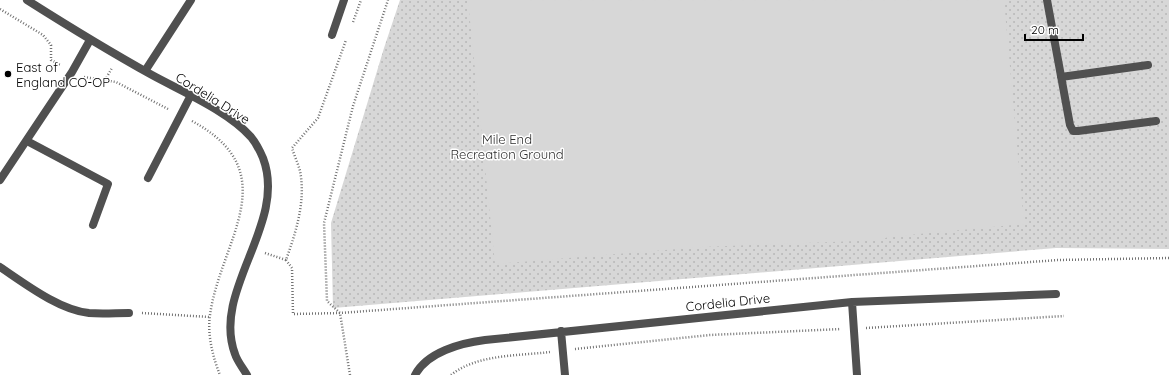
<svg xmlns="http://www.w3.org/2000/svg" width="1169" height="375" viewBox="0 0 1169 375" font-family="Quicksand,sans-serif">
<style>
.park{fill:url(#park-dots)}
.pitch{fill:#d7d7d7}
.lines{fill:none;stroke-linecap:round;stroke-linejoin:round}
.path{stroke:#727272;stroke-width:2.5;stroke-dasharray:1 2;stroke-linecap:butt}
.service{stroke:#505050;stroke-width:8}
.minor{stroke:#505050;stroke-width:8}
.poi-dot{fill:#000;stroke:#fff;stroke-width:1.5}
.labels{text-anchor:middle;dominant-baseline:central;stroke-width:3;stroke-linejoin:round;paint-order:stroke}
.poi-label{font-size:13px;fill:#000;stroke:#fff;text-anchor:start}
.street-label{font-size:13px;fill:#000;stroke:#fff}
.park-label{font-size:13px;fill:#2e2e2e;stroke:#fff}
</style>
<defs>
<pattern id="park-dots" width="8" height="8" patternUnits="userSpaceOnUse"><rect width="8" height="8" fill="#d7d7d7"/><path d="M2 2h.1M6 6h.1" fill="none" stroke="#b7b7b7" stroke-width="1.8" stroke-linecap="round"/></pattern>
</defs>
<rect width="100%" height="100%" fill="#fff"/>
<!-- park -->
<path class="park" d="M 400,0 L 1169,0 L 1169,249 L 1056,248 L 333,308 L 331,223 L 384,48 Z"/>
<!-- pitch -->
<path class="pitch" d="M 1004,0 L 1024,224 L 888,237 L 881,240 L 702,247 L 495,264 L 468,1 Z"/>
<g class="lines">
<!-- path -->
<path class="path" d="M 0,9 L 43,35 L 51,45 L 51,60 L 60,65
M 353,22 L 361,0
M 84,77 L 116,82 L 168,109
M 105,80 L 112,68
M 192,121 C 288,173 220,241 210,315 C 207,334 213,358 220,375
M 265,253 L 286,260 C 296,232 306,201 300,171 C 298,163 294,155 292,148 L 318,118 L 346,40
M 286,260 L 292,268 L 293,314 L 340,313 L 1058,260 L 1169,258
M 142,313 L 210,317
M 866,328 L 1064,316
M 575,349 L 710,335 L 841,329
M 350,375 L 340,313 L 327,301 L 324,223 L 353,106 L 388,0
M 451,375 C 477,354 518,356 550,352"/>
<!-- service -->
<path class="service" d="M 1047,0 L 1070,125 L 1073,131 L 1078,131 L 1156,121
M 332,35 L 344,0
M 1061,77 L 1148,65
M 27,141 L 108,184 L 93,225
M 148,178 L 191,95"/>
<!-- minor -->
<path class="minor" d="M 27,0 C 68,26 109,51 152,75 C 183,92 228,111 251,137 C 256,143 260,151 263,158 C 288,224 211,290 235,354 C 237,361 243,368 247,375
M 145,71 L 191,0
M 0,180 L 72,72 L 90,40
M 0,267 C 24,283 59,310 89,313 C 102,314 116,313 129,313
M 852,302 L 857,375
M 561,331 L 565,375
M 415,375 C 427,352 461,343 485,340 L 852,302 L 1056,294"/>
</g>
<!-- markers -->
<circle class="poi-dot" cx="8" cy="74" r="4"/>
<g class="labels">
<!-- poi labels -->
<g class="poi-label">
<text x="16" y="67">East of<tspan x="16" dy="15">England CO-OP</tspan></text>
</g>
<!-- street labels -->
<g class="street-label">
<text transform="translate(213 98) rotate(32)">Cordelia Drive</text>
<text transform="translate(728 302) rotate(-6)">Cordelia Drive</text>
</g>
<!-- park labels -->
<g class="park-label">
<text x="507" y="139">Mile End<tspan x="507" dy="15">Recreation Ground</tspan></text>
</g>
</g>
<!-- scale -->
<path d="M1025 34v6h58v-6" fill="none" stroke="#000000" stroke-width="2"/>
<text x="1031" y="34" font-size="12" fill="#000000" stroke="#ffffff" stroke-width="3" paint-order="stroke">20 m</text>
</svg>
